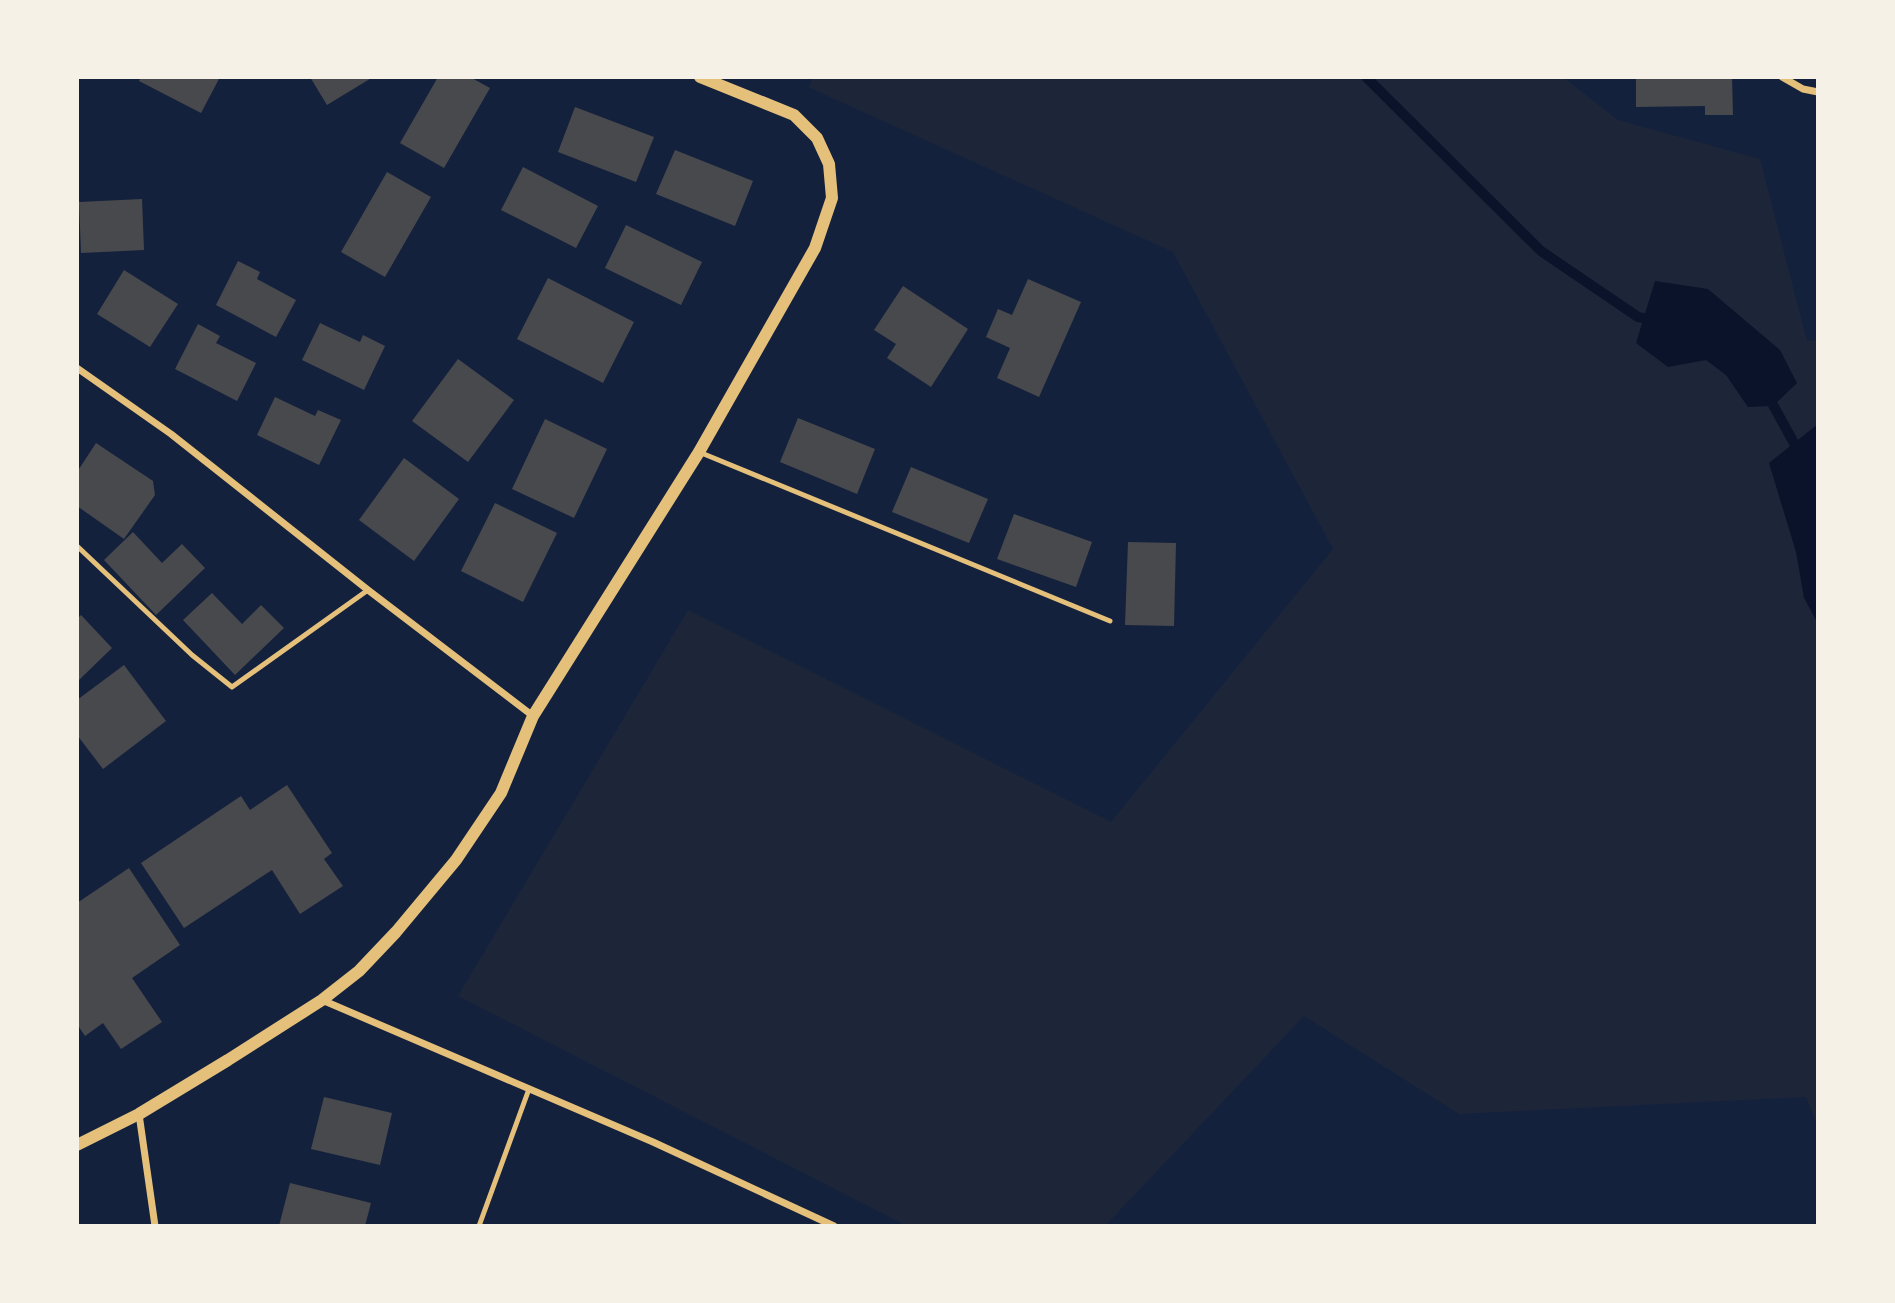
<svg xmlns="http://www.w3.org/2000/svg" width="1895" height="1303" viewBox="0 0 1895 1303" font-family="'Playfair Display',serif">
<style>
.green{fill:#1d2539}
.water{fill:#0b132b}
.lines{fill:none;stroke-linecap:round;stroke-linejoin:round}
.stream{stroke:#0b132b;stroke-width:10}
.building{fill:#48494c}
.service{stroke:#e5c07b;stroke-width:5}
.minor{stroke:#e5c07b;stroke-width:7}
.tertiary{stroke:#e5c07b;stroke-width:12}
</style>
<rect width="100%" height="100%" fill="#14213d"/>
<!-- green -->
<path class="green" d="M 814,77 L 1563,77 L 1618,120 L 1760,159 L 1807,341 L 1818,340 L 1818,1127 L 1806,1097 L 1459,1114 L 1304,1016 L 1105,1226 L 907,1226 L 458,996 L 688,610 L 1111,822 L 1333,549 L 1173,252 L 808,87 Z"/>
<!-- water -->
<path class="water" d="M 1655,281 L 1708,289 L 1780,350 L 1797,383 L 1773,406 L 1748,407 L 1726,375 L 1706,360 L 1668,367 L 1636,343 Z
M 1818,424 L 1818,624 L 1804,598 L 1796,552 L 1769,463 Z"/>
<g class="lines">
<!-- stream -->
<path class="stream" d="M 1366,77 L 1541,251 L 1638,317 L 1654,320
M 1767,394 L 1800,454"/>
</g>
<!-- building -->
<path class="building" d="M 141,77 L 220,77 L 201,113 L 139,81 Z
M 310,77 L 373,77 L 327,105 Z
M 438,77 L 470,77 L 490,88 L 444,168 L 400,143 Z
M 1636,77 L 1732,77 L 1733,115 L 1705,115 L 1705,106 L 1636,107 Z
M 575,107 L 654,137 L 636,182 L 558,152 Z
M 675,150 L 753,181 L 735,226 L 656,194 Z
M 523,167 L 598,206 L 576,248 L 501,210 Z
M 387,172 L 431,197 L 385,277 L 341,252 Z
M 142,199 L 144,250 L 81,253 L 79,202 Z
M 626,225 L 702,262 L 681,305 L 605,268 Z
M 238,261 L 260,272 L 257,279 L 296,300 L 276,337 L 216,305 Z
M 124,270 L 178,304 L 150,347 L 97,314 Z
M 548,278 L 634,322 L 603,383 L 517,339 Z
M 1028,279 L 1081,302 L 1039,397 L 997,378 L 1010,348 L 986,337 L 998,309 L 1012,315 Z
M 903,286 L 968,329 L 931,387 L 887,358 L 896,344 L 874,330 Z
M 320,323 L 360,342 L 363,335 L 385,346 L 364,390 L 302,360 Z
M 198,324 L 220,336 L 216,343 L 256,363 L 237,401 L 175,369 Z
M 458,359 L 514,400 L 468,462 L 412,421 Z
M 275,397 L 315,416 L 318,410 L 341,420 L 319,465 L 257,435 Z
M 798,418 L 875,449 L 857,494 L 780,462 Z
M 545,419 L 607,449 L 574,518 L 512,489 Z
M 96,443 L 153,481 L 155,495 L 124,539 L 77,506 L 77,472 Z
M 404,458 L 459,499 L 414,561 L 359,520 Z
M 911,467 L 988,499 L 969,543 L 892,512 Z
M 495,503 L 557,533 L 523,602 L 461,571 Z
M 1014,514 L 1092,542 L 1076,587 L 997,559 Z
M 133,532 L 162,563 L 182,544 L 205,568 L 156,615 L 104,560 Z
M 1128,542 L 1176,543 L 1174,626 L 1125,625 Z
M 212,593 L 242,624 L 261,605 L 284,628 L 235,675 L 183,620 Z
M 81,615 L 112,648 L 77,682 L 77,619 Z
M 124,665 L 166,721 L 103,769 L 77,735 L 77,700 Z
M 287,785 L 332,853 L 324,859 L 343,886 L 300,914 L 272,870 L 184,928 L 141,863 L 241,796 L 250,810 Z
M 129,868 L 180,945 L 132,978 L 162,1022 L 121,1049 L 103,1023 L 85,1036 L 77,1024 L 77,903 Z
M 324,1097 L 392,1113 L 380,1165 L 311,1149 Z
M 290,1183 L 371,1203 L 365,1226 L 279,1226 Z"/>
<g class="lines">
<!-- service -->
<path class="service" d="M 699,452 L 1110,621
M 77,546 L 192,655 L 232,687 L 368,590
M 479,1226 L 529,1089"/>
<!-- minor -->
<path class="minor" d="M 1782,77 L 1803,89 L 1818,92
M 77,368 L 171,434 L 368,590 L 533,716
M 322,1000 L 653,1142 L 834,1226
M 139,1114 L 155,1226"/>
<!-- tertiary -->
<path class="tertiary" d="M 77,1145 L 139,1114 L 228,1060 L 322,1000 L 359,971 L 396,932 L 456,860 L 501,793 L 533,716 L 699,452 L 815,248 L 832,198 L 829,164 L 817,138 L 794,115 L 700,77"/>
</g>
<!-- border -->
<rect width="1895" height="1303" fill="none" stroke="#f6f1e7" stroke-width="158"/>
</svg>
